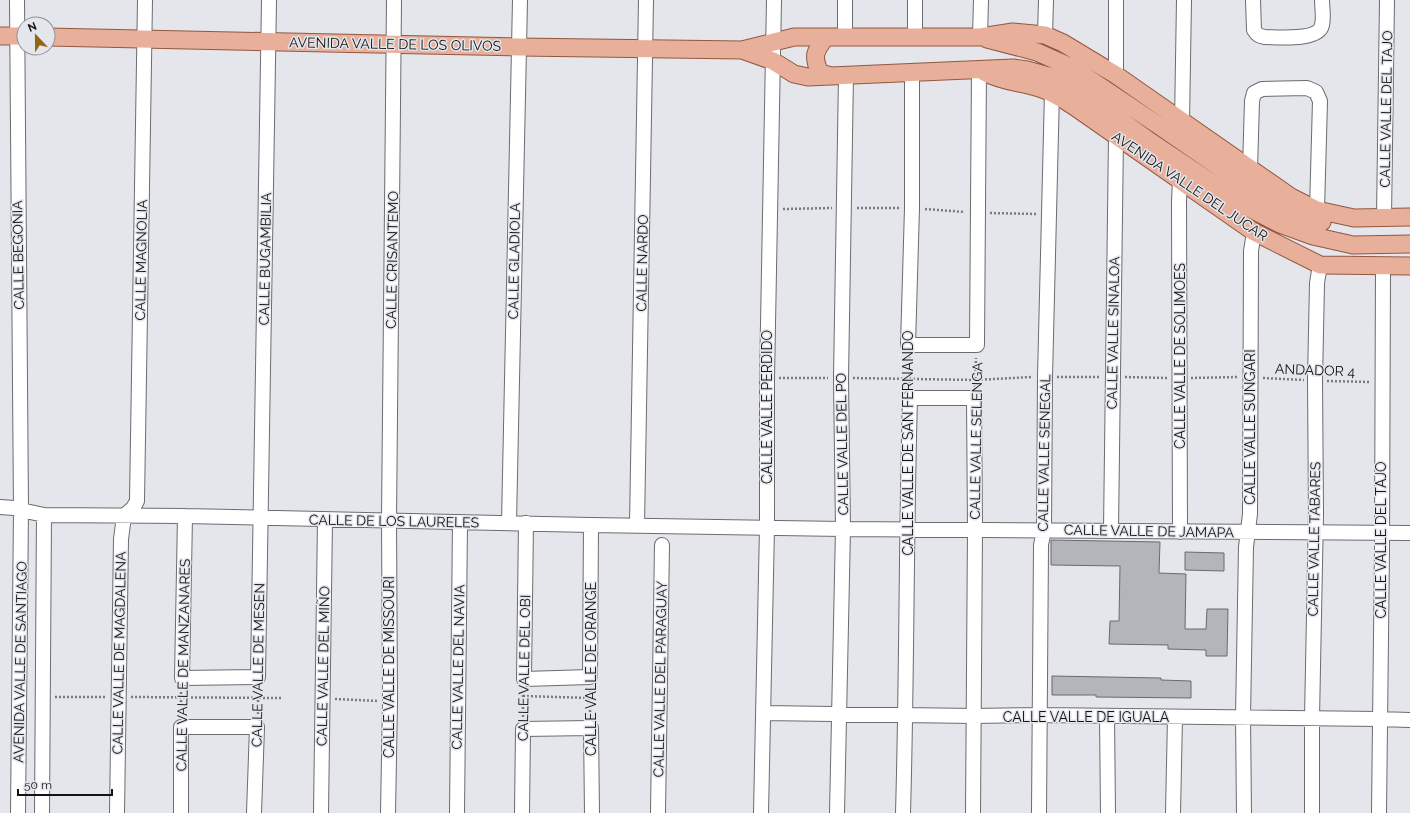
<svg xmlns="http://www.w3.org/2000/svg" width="1410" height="813" viewBox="0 0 1410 813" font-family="Raleway,sans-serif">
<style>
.building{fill:#b3b5bb;stroke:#696a70}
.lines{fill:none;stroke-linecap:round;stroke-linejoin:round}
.minor-casing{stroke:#6a6c71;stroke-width:16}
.major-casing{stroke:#93573f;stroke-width:19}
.path{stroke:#797a7e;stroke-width:2.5;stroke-dasharray:2 2;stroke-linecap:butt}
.minor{stroke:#fff;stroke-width:14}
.major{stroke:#e8b09a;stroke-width:17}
.labels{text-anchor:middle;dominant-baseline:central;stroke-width:3;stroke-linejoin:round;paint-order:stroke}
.street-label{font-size:14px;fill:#121315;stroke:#e4e6ec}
</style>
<rect width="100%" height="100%" fill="#e4e6ec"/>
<!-- building -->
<path class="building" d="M 1051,540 L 1160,542 L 1159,573 L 1186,574 L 1185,629 L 1206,629 L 1207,609 L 1228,609 L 1227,656 L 1206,656 L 1206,650 L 1168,649 L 1168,645 L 1109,644 L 1110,621 L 1119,621 L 1120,566 L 1051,565 Z
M 1185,552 L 1224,553 L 1224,571 L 1185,570 Z
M 1052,676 L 1161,678 L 1161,680 L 1191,681 L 1191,698 L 1096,697 L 1096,695 L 1052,695 Z"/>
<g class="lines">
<!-- minor casing -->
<g class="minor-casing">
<path id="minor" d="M 17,0 L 21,510 L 18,813
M 1253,0 L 1254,30 C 1257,35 1259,36 1265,37 C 1278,37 1319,41 1322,25 C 1324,17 1322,8 1322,0
M 1045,35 L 1046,0
M 845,37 L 845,0
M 915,37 L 915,0
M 980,37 L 981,0
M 912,73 L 912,208 L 908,345 L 977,345 L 979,69
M 1116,75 L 1116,0
M 1182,122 L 1184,0
M 1250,169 L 1252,101 L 1254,93 L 1262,89 L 1307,88 L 1316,92 L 1320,101 L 1317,210
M 1384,218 L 1387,0
M 0,507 L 14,508 L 21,510 L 44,515 L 185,516 L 591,525 L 843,529 L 1410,533
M 185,516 L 182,678 L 258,677 L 269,0
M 509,523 L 520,0
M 526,523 L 524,679 L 590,677 L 591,525
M 637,525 L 646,0
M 1111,530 L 1116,136
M 1180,532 L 1179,201 L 1180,180
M 763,713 L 974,716 L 1041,715 L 1379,719 L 1410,720
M 1107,716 L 1108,813
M 42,813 L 44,515
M 117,813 L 121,539 L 124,516 L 133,508 L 137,501 L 145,0
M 181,813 L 181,727 L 257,727 L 254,813
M 321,813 L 325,519
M 388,813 L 390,702 L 389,520 L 394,0
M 457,813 L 460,522
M 522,813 L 523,729 L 591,728 L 592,813
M 658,813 L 662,545
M 761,813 L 767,527 L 767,378 L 774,0
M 837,813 L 843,529 L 841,378 L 846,76
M 903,813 C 907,675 906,536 910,398 L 974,398 L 975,529 L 973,813
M 1039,813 L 1041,545 L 1044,530 L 1045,377 L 1052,92
M 1173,813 L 1175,717
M 1244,813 L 1243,717 L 1246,547 L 1250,514 L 1251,251 L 1254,232
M 1312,813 L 1312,718 L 1316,513 L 1315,380 L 1317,283 L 1320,265
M 1379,813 L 1382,549 L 1383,266"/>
</g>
<!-- major casing -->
<g class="major-casing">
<path id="major" d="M 0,36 L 24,36
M 48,37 L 519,47 L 742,50 L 794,37 L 980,37 L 1013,32 L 1045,35 L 1063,43 L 1116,75 L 1291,197 L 1317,210 L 1354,218 L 1410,217
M 826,37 C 815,51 812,56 820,73 L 831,76
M 987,39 L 1037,52 L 1073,68 L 1158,125 L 1261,196 L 1289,212 L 1322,222
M 742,50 L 773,61 L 794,74 L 808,77 L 1013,68 L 1027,70 L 1059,79 L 1077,89 L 1148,140 L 1251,209 L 1280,224 L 1313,236 L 1353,245 L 1410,244
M 984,72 C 1003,82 1020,82 1039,88 C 1052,92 1063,99 1075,107 L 1254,232 L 1320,265 L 1410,266"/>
</g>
<!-- path -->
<path class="path" d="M 857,208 L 900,208
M 783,209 L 832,208
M 925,209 L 965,212
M 990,213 L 1037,214
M 909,357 L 910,386
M 1057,377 L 1100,377
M 1125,377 L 1168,378
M 779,378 L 828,378
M 853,378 L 975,380 L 1032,377
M 1191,378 L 1238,377
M 1263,378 L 1304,380
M 1327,381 L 1370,382
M 975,387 L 976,358
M 590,690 L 590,717
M 523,696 L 590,698
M 55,697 L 106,697
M 131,697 L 281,698
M 335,699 L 378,701
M 181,714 L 181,689
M 258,714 L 258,689
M 523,717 L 523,690"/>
<!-- minor -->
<use href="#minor" class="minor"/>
<!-- major -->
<use href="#major" class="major"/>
</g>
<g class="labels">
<!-- street labels -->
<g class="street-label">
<text transform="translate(395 44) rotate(1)">AVENIDA VALLE DE LOS OLIVOS</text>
<text transform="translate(1386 109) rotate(-89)">CALLE VALLE DEL TAJO</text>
<text transform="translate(1190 186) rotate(34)">AVENIDA VALLE DEL JUCAR</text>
<text transform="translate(18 255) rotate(-91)">CALLE BEGONIA</text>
<text transform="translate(265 259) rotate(-89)">CALLE BUGAMBILIA</text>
<text transform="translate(141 260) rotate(-89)">CALLE MAGNOLIA</text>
<text transform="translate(392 260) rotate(-89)">CALLE CRISANTEMO</text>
<text transform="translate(514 261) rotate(-89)">CALLE GLADIOLA</text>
<text transform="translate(642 263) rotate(-89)">CALLE NARDO</text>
<text transform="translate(1113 333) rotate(-89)">CALLE VALLE SINALOA</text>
<text transform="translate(1180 356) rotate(-90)">CALLE VALLE DE SOLIMOES</text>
<text transform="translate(1315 370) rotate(2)">ANDADOR 4</text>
<text transform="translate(767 407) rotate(-90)">CALLE VALLE PERDIDO</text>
<text transform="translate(1250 427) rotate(-90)">CALLE VALLE SUNGARI</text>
<text transform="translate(976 441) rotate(-89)">CALLE VALLE SELENGA</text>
<text transform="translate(908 443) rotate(-90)">CALLE VALLE DE SAN FERNANDO</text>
<text transform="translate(842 444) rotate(-91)">CALLE VALLE DEL PO</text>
<text transform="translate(1044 453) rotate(-89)">CALLE VALLE SENEGAL</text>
<text transform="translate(394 521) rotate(1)">CALLE DE LOS LAURELES</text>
<text transform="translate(1149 531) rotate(1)">CALLE VALLE DE JAMAPA</text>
<text transform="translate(1314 539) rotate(-89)">CALLE VALLE TABARES</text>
<text transform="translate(1381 540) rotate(-90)">CALLE VALLE DEL TAJO</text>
<text transform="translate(119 653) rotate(-89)">CALLE VALLE DE MAGDALENA</text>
<text transform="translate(20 662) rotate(-89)">AVENIDA VALLE DE SANTIAGO</text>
<text transform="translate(183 665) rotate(-89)">CALLE VALLE DE MANZANARES</text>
<text transform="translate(258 665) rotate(-89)">CALLE VALLE DE MESEN</text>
<text transform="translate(323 666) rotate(-89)">CALLE VALLE DEL MIÑO</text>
<text transform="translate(389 667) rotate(-90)">CALLE VALLE DE MISSOURI</text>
<text transform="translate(458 667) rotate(-89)">CALLE VALLE DEL NAVIA</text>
<text transform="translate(524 668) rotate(-89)">CALLE VALLE DEL OBI</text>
<text transform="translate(591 669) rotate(-90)">CALLE VALLE DE ORANGE</text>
<text transform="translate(660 679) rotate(-89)">CALLE VALLE DEL PARAGUAY</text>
<text x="1086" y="717">CALLE VALLE DE IGUALA</text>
</g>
</g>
<!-- north arrow -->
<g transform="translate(36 36) rotate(338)"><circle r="19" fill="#e4e6ec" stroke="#909296"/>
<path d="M0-3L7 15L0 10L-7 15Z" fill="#936412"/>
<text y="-6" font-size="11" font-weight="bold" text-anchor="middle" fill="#121315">N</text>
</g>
<!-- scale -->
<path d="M18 789v6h94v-6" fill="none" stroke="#121315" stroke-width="2"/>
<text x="24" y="789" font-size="12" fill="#121315" stroke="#e4e6ec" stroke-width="3" paint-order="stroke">50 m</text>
</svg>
